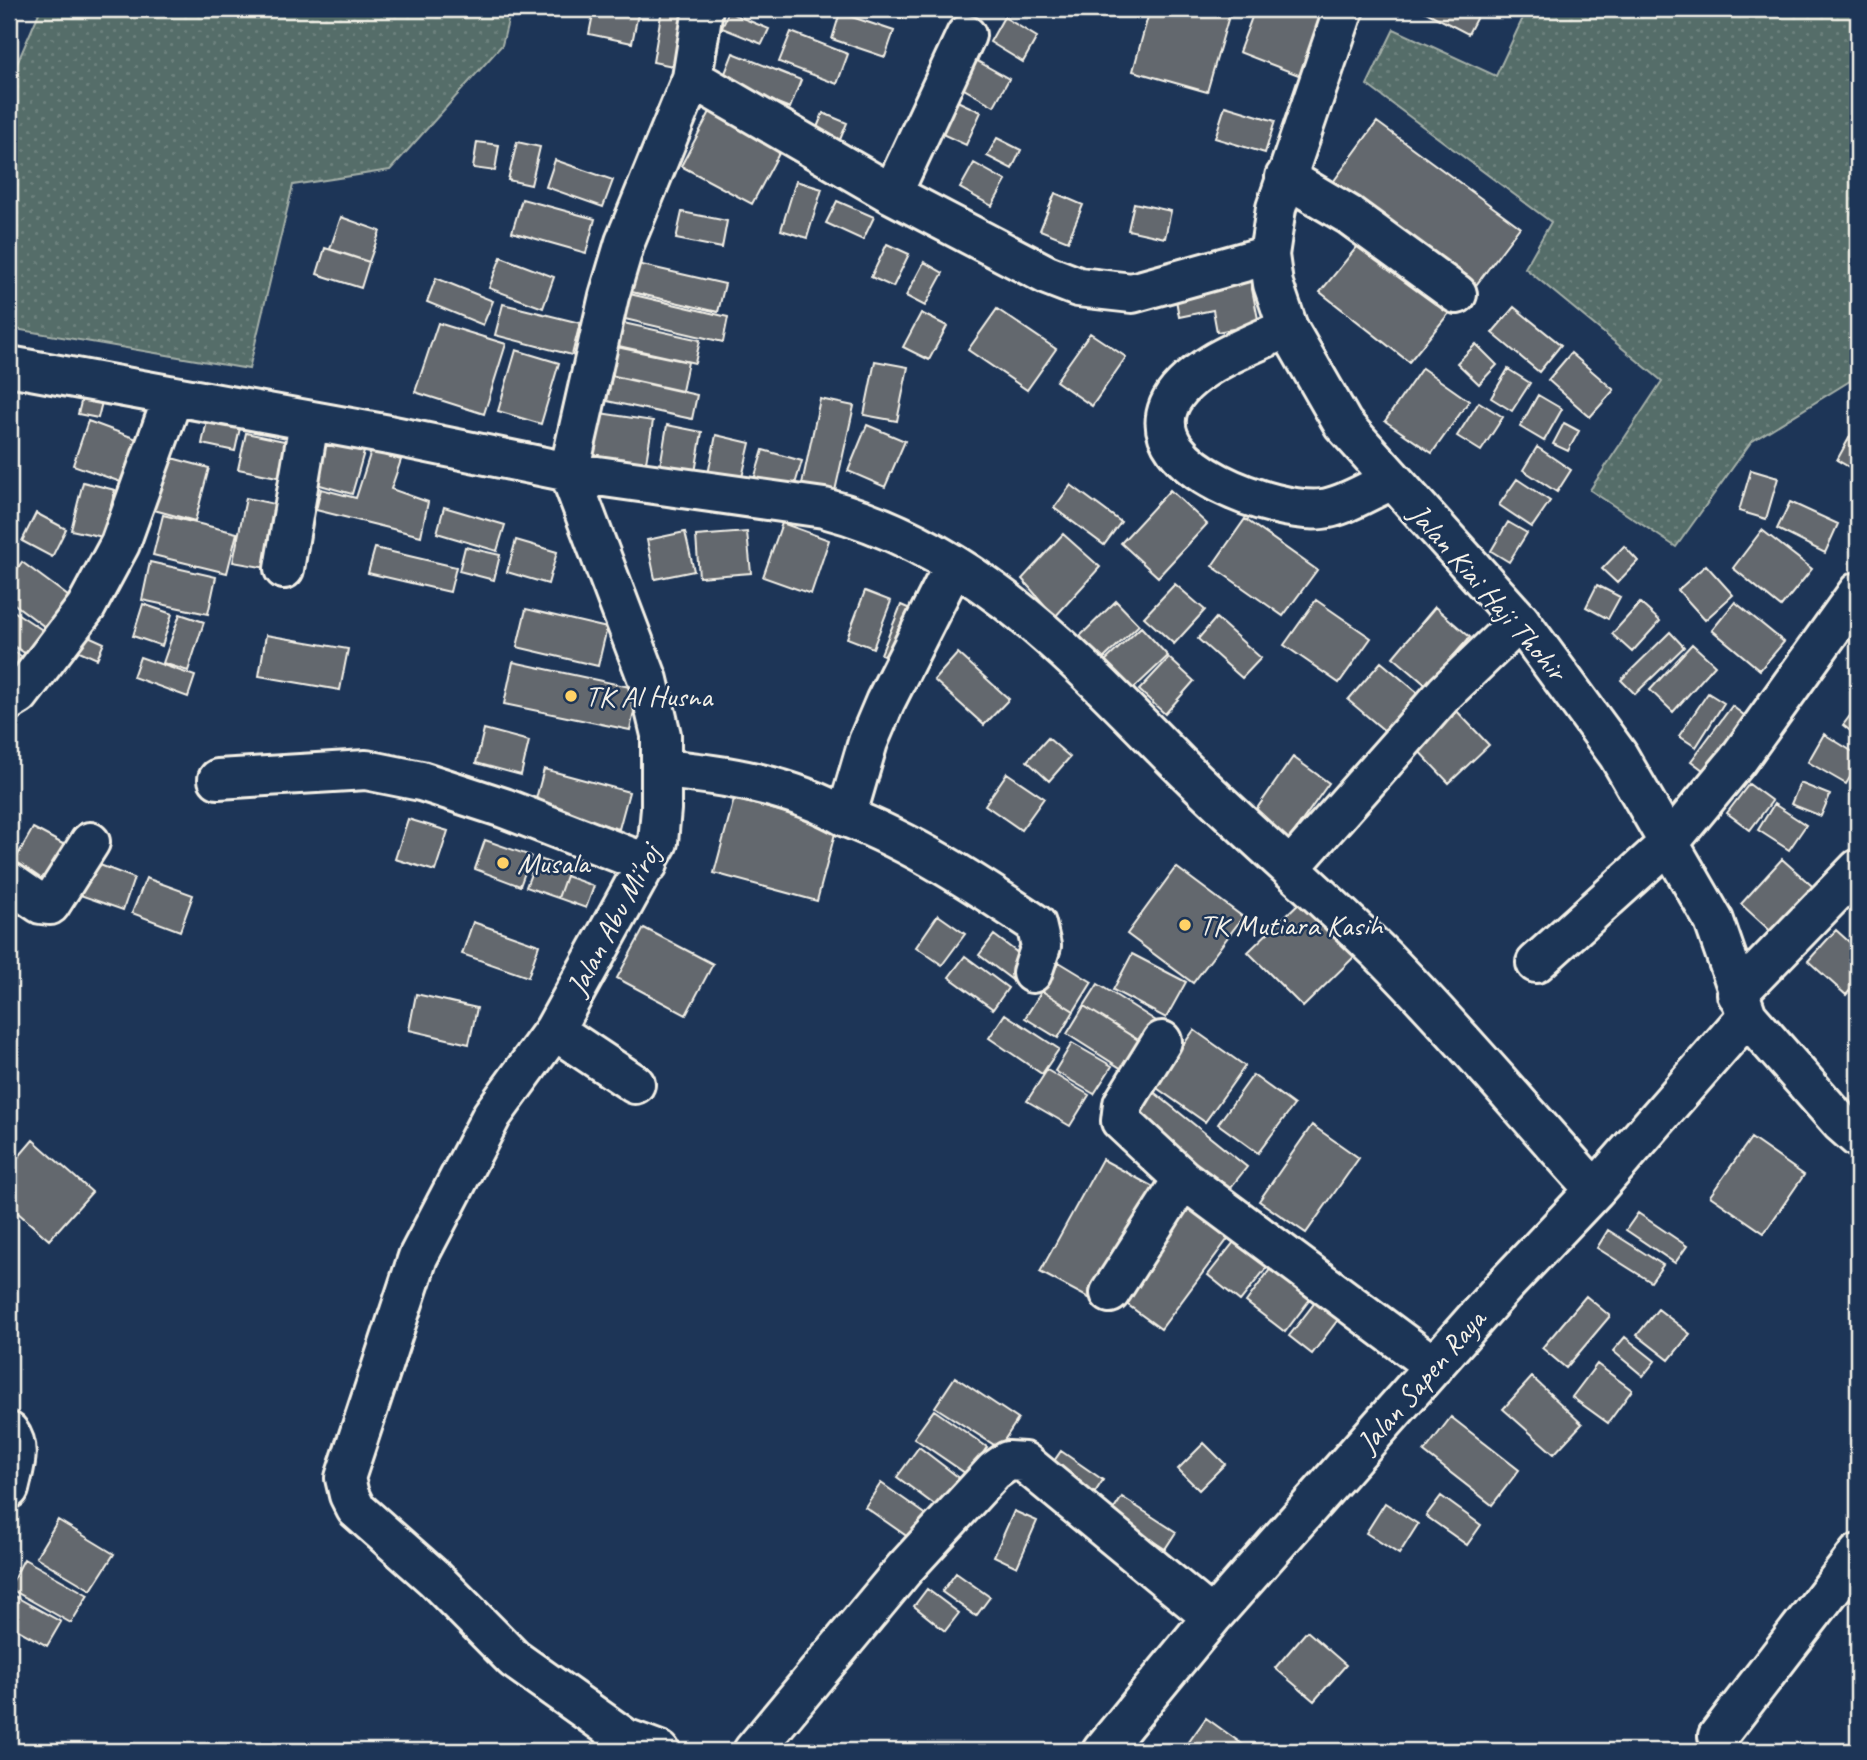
<svg xmlns="http://www.w3.org/2000/svg" width="1867" height="1760" viewBox="0 0 1867 1760" font-family="Caveat,sans-serif">
<style>
.grass{fill:url(#grass-dots);stroke:#a4afa8;stroke-width:2}
.building{fill:#63686e;stroke:#f4f1e8;stroke-width:2}
.lines{fill:none;stroke-linecap:round;stroke-linejoin:round}
.street-casing{stroke:#f4f1e8;stroke-width:44}
.secondary-casing{stroke:#f4f1e8;stroke-width:44}
.street{stroke:#1d3557;stroke-width:38}
.secondary{stroke:#1d3557;stroke-width:38}
.poi-dot{fill:#ffd166;stroke:#1d3557;stroke-width:2.5}
.labels{text-anchor:middle;dominant-baseline:central;stroke-width:5;stroke-linejoin:round;paint-order:stroke}
.street-label{font-size:30px;fill:#f4f1e8;stroke:#1d3557}
.poi-label{font-size:30px;fill:#f4f1e8;stroke:#1d3557;text-anchor:start}
</style>
<defs>
<pattern id="grass-dots" width="8" height="8" patternUnits="userSpaceOnUse" patternTransform="scale(1.75)"><rect width="8" height="8" fill="#556d69"/><path d="M2 2h.1M6 6h.1" fill="none" stroke="#6e827e" stroke-width="1.8" stroke-linecap="round"/></pattern>
</defs>
<rect width="100%" height="100%" fill="#1d3557"/>
<filter id="ink" filterUnits="userSpaceOnUse"><feTurbulence type="fractalNoise" baseFrequency=".0143" numOctaves="2"/><feDisplacementMap in="SourceGraphic" scale="14" xChannelSelector="R" yChannelSelector="G"/><feConvolveMatrix kernelMatrix="1 2 1 2 8 2 1 2 1" color-interpolation-filters="sRGB"/></filter>
<g filter="url(#ink)">
<!-- grass -->
<path class="grass" d="M 29,9 L 511,9 L 502,45 L 390,170 L 293,185 L 249,369 L 9,328 L 9,82 L 39,13 Z
M 1527,9 L 1858,9 L 1858,376 L 1751,442 L 1676,547 L 1590,490 L 1662,381 L 1525,268 L 1551,222 L 1367,85 L 1394,29 L 1496,76 Z"/>
<!-- building -->
<path class="building" d="M 594,9 L 639,9 L 632,43 L 589,34 Z
M 662,9 L 689,11 L 678,67 L 653,62 Z
M 872,9 L 910,9 L 906,19 Z
M 1150,9 L 1231,9 L 1207,92 L 1133,71 Z
M 1255,9 L 1304,9 L 1323,16 L 1301,76 L 1239,52 Z
M 1420,9 L 1481,9 L 1468,34 Z
M 728,12 L 769,29 L 762,44 L 722,28 Z
M 840,13 L 894,31 L 885,57 L 832,39 Z
M 1004,17 L 1037,37 L 1023,62 L 990,42 Z
M 791,32 L 848,54 L 837,84 L 779,62 Z
M 733,53 L 801,80 L 790,108 L 722,81 Z
M 972,58 L 1009,79 L 994,106 L 957,85 Z
M 942,94 L 981,112 L 966,145 L 927,127 Z
M 1225,106 L 1275,121 L 1265,153 L 1215,138 Z
M 712,108 L 783,146 L 752,204 L 681,166 Z
M 823,113 L 847,123 L 837,147 L 813,137 Z
M 1377,122 L 1520,227 L 1470,293 L 1328,189 Z
M 997,138 L 1021,150 L 1012,169 L 987,156 Z
M 477,142 L 499,145 L 495,171 L 473,168 Z
M 517,142 L 540,147 L 531,185 L 508,180 Z
M 555,160 L 613,180 L 603,207 L 546,187 Z
M 974,163 L 1006,181 L 992,206 L 960,188 Z
M 796,181 L 822,189 L 807,238 L 781,230 Z
M 1055,193 L 1083,205 L 1068,241 L 1040,230 Z
M 522,199 L 595,219 L 586,253 L 512,232 Z
M 837,201 L 874,217 L 863,240 L 826,223 Z
M 1134,203 L 1171,211 L 1165,238 L 1128,230 Z
M 682,212 L 727,221 L 722,248 L 676,239 Z
M 341,217 L 380,231 L 369,262 L 330,249 Z
M 1366,236 L 1455,306 L 1409,362 L 1320,292 Z
M 887,244 L 909,254 L 893,287 L 871,277 Z
M 325,248 L 369,262 L 361,288 L 317,274 Z
M 501,257 L 554,277 L 543,308 L 489,288 Z
M 629,262 L 725,284 L 718,312 L 623,290 Z
M 924,262 L 943,273 L 925,306 L 906,296 Z
M 436,278 L 493,301 L 483,325 L 427,302 Z
M 1250,279 L 1259,324 L 1217,332 L 1213,310 L 1179,317 L 1175,294 Z
M 617,291 L 728,317 L 723,342 L 612,316 Z
M 503,304 L 580,323 L 572,355 L 495,335 Z
M 1514,307 L 1561,345 L 1539,372 L 1492,333 Z
M 997,309 L 1056,349 L 1027,390 L 968,350 Z
M 921,313 L 947,326 L 929,360 L 903,347 Z
M 610,320 L 700,340 L 695,363 L 605,343 Z
M 438,323 L 506,344 L 484,414 L 415,392 Z
M 1090,333 L 1126,357 L 1092,406 L 1056,381 Z
M 1476,344 L 1497,365 L 1479,384 L 1457,363 Z
M 607,345 L 688,362 L 682,391 L 601,373 Z
M 516,350 L 559,363 L 541,424 L 498,411 Z
M 1571,353 L 1614,390 L 1590,417 L 1548,380 Z
M 875,361 L 908,367 L 897,421 L 864,415 Z
M 1422,368 L 1469,401 L 1432,453 L 1385,421 Z
M 1508,369 L 1530,383 L 1512,411 L 1491,398 Z
M 612,376 L 697,395 L 692,419 L 607,401 Z
M 83,394 L 103,398 L 98,418 L 78,414 Z
M 1538,395 L 1562,409 L 1544,441 L 1520,427 Z
M 820,399 L 854,406 L 835,491 L 802,484 Z
M 1479,402 L 1503,417 L 1481,451 L 1457,436 Z
M 600,413 L 653,421 L 645,468 L 592,460 Z
M 208,416 L 241,423 L 235,451 L 202,444 Z
M 88,421 L 145,442 L 129,485 L 73,465 Z
M 1564,423 L 1579,431 L 1568,451 L 1553,444 Z
M 667,425 L 702,432 L 693,484 L 658,478 Z
M 867,425 L 905,441 L 885,487 L 848,471 Z
M 1853,431 L 1858,434 L 1858,472 L 1837,460 Z
M 246,433 L 289,442 L 282,478 L 238,469 Z
M 716,435 L 750,443 L 740,486 L 707,479 Z
M 318,439 L 364,452 L 352,494 L 306,481 Z
M 1537,447 L 1571,470 L 1557,492 L 1523,470 Z
M 763,450 L 802,461 L 790,501 L 751,489 Z
M 371,451 L 401,460 L 391,489 L 428,502 L 421,536 L 316,510 L 321,489 L 356,498 Z
M 168,457 L 209,468 L 195,521 L 154,510 Z
M 1751,470 L 1778,478 L 1766,519 L 1739,511 Z
M 1517,479 L 1550,501 L 1532,527 L 1499,505 Z
M 83,482 L 115,490 L 103,537 L 71,530 Z
M 1071,485 L 1121,522 L 1104,545 L 1054,508 Z
M 1170,490 L 1207,524 L 1158,577 L 1121,543 Z
M 246,498 L 284,506 L 272,569 L 233,562 Z
M 1790,502 L 1838,524 L 1825,553 L 1777,529 Z
M 444,507 L 505,525 L 497,551 L 437,533 Z
M 36,513 L 66,529 L 52,557 L 22,541 Z
M 163,515 L 237,533 L 227,573 L 153,555 Z
M 1245,519 L 1317,570 L 1283,616 L 1212,566 Z
M 1508,522 L 1527,533 L 1509,562 L 1491,551 Z
M 782,523 L 829,540 L 811,594 L 763,577 Z
M 1762,530 L 1812,569 L 1781,607 L 1733,568 Z
M 685,532 L 694,571 L 655,579 L 647,540 Z
M 747,532 L 751,573 L 699,577 L 696,536 Z
M 1063,534 L 1100,567 L 1055,617 L 1022,579 Z
M 516,540 L 557,552 L 548,584 L 507,572 Z
M 1624,546 L 1638,561 L 1617,583 L 1602,569 Z
M 465,547 L 500,555 L 494,580 L 459,571 Z
M 375,548 L 456,567 L 450,592 L 368,573 Z
M 22,562 L 76,602 L 53,633 L 9,600 L 9,580 Z
M 150,562 L 216,577 L 208,614 L 142,600 Z
M 1706,565 L 1733,595 L 1705,620 L 1678,590 Z
M 1175,584 L 1205,610 L 1174,644 L 1144,617 Z
M 1597,585 L 1620,597 L 1608,619 L 1586,607 Z
M 865,591 L 891,601 L 873,648 L 847,638 Z
M 1316,600 L 1371,638 L 1339,683 L 1284,645 Z
M 1116,601 L 1139,625 L 1102,660 L 1080,636 Z
M 1735,602 L 1784,642 L 1760,670 L 1712,630 Z
M 1640,603 L 1660,621 L 1632,652 L 1612,634 Z
M 143,604 L 172,614 L 162,646 L 133,636 Z
M 901,605 L 924,615 L 904,664 L 881,654 Z
M 1435,607 L 1470,637 L 1427,686 L 1393,657 Z
M 9,608 L 50,635 L 34,659 L 9,643 Z
M 526,609 L 607,628 L 598,666 L 517,647 Z
M 180,614 L 204,622 L 188,671 L 163,663 Z
M 1216,618 L 1261,658 L 1242,678 L 1198,639 Z
M 1141,627 L 1168,656 L 1132,690 L 1105,661 Z
M 1670,632 L 1684,647 L 1635,694 L 1621,680 Z
M 84,634 L 104,643 L 97,659 L 77,650 Z
M 266,635 L 348,649 L 340,690 L 259,676 Z
M 1692,644 L 1715,665 L 1673,712 L 1650,690 Z
M 9,648 L 27,660 L 9,687 Z
M 958,653 L 1009,699 L 984,725 L 934,680 Z
M 140,657 L 195,676 L 188,697 L 133,677 Z
M 1169,658 L 1194,681 L 1165,714 L 1139,690 Z
M 513,662 L 639,689 L 630,730 L 504,704 Z
M 1381,662 L 1424,698 L 1392,737 L 1348,700 Z
M 1708,693 L 1724,703 L 1696,747 L 1679,736 Z
M 1858,705 L 1858,737 L 1843,725 Z
M 1732,706 L 1757,725 L 1715,779 L 1691,761 Z
M 1454,708 L 1489,745 L 1449,783 L 1414,746 Z
M 484,729 L 529,741 L 521,775 L 476,763 Z
M 1824,734 L 1858,755 L 1858,764 L 1846,784 L 1808,762 Z
M 1048,738 L 1070,757 L 1049,781 L 1027,761 Z
M 1293,757 L 1329,783 L 1287,842 L 1251,817 Z
M 544,769 L 629,792 L 619,829 L 534,806 Z
M 1007,773 L 1044,798 L 1021,830 L 985,805 Z
M 1800,783 L 1830,795 L 1821,816 L 1791,804 Z
M 1749,784 L 1772,801 L 1750,830 L 1727,813 Z
M 734,799 L 837,826 L 817,901 L 714,873 Z
M 1774,804 L 1806,825 L 1789,850 L 1758,830 Z
M 408,819 L 448,831 L 435,871 L 395,859 Z
M 33,828 L 74,850 L 52,891 L 10,869 Z
M 485,840 L 531,856 L 520,886 L 475,869 Z
M 537,858 L 568,870 L 558,898 L 526,887 Z
M 1782,859 L 1820,893 L 1778,938 L 1741,904 Z
M 92,862 L 134,878 L 123,910 L 80,895 Z
M 1176,867 L 1243,917 L 1193,983 L 1127,934 Z
M 566,876 L 594,886 L 586,908 L 558,898 Z
M 146,878 L 193,895 L 180,931 L 132,913 Z
M 1305,897 L 1359,952 L 1303,1007 L 1248,952 Z
M 938,915 L 965,934 L 942,965 L 916,947 Z
M 473,922 L 539,945 L 528,977 L 462,954 Z
M 644,928 L 713,964 L 686,1015 L 617,978 Z
M 1836,930 L 1858,950 L 1858,981 L 1846,995 L 1808,961 Z
M 994,935 L 1030,962 L 1015,982 L 979,955 Z
M 1132,954 L 1186,982 L 1166,1018 L 1113,990 Z
M 965,956 L 1008,988 L 993,1009 L 949,977 Z
M 1059,962 L 1092,982 L 1074,1011 L 1042,991 Z
M 1098,984 L 1161,1024 L 1148,1046 L 1084,1006 Z
M 1042,991 L 1074,1011 L 1058,1038 L 1025,1018 Z
M 416,994 L 477,1008 L 469,1044 L 409,1030 Z
M 1084,1006 L 1148,1046 L 1130,1074 L 1067,1034 Z
M 1005,1014 L 1059,1049 L 1042,1074 L 989,1038 Z
M 1194,1030 L 1245,1066 L 1205,1122 L 1154,1086 Z
M 1072,1043 L 1112,1066 L 1094,1094 L 1055,1071 Z
M 1047,1070 L 1089,1095 L 1070,1126 L 1027,1101 Z
M 1253,1075 L 1294,1105 L 1258,1153 L 1218,1124 Z
M 1150,1089 L 1247,1167 L 1223,1197 L 1127,1118 Z
M 1312,1125 L 1359,1158 L 1306,1233 L 1259,1201 Z
M 1751,1138 L 1804,1175 L 1764,1233 L 1710,1196 Z
M 33,1140 L 92,1192 L 49,1240 L 9,1205 L 9,1168 Z
M 1102,1159 L 1157,1189 L 1096,1302 L 1040,1272 Z
M 1186,1204 L 1230,1236 L 1161,1329 L 1117,1297 Z
M 1638,1213 L 1687,1246 L 1675,1263 L 1626,1230 Z
M 1608,1230 L 1663,1265 L 1651,1282 L 1597,1248 Z
M 1238,1237 L 1271,1262 L 1240,1301 L 1208,1275 Z
M 1274,1264 L 1314,1294 L 1285,1332 L 1246,1302 Z
M 1320,1296 L 1343,1313 L 1312,1354 L 1289,1336 Z
M 1586,1296 L 1610,1316 L 1566,1368 L 1542,1348 Z
M 1658,1309 L 1690,1334 L 1669,1360 L 1637,1335 Z
M 1625,1337 L 1655,1361 L 1643,1376 L 1613,1351 Z
M 1597,1364 L 1632,1390 L 1608,1423 L 1572,1397 Z
M 955,1377 L 1018,1419 L 999,1448 L 935,1407 Z
M 1532,1377 L 1582,1424 L 1554,1454 L 1503,1409 Z
M 934,1410 L 987,1447 L 968,1475 L 914,1438 Z
M 1451,1417 L 1519,1470 L 1492,1505 L 1424,1452 Z
M 1204,1443 L 1225,1464 L 1199,1490 L 1178,1469 Z
M 919,1447 L 962,1480 L 940,1509 L 897,1477 Z
M 1061,1451 L 1103,1480 L 1088,1503 L 1045,1474 Z
M 881,1483 L 934,1520 L 918,1544 L 865,1507 Z
M 1441,1496 L 1481,1525 L 1467,1545 L 1426,1516 Z
M 1122,1497 L 1176,1532 L 1165,1549 L 1111,1514 Z
M 1385,1503 L 1418,1524 L 1399,1554 L 1366,1533 Z
M 1014,1511 L 1037,1521 L 1017,1567 L 994,1556 Z
M 58,1520 L 114,1554 L 91,1590 L 36,1557 Z
M 24,1559 L 88,1595 L 71,1623 L 9,1588 Z
M 956,1573 L 990,1597 L 976,1616 L 942,1592 Z
M 927,1589 L 959,1613 L 945,1631 L 914,1606 Z
M 9,1593 L 61,1622 L 47,1646 L 9,1625 Z
M 1307,1631 L 1346,1665 L 1314,1701 L 1275,1668 Z
M 1206,1718 L 1252,1751 L 1193,1751 L 1186,1746 Z"/>
<g class="lines">
<!-- street casing -->
<g class="street-casing">
<path id="street" d="M 692,78 L 892,194 L 1047,275 L 1078,287 L 1132,293 L 1269,255
M 1285,177 L 1349,215 L 1457,294
M 892,194 L 966,35
M 1288,328 C 1252,344 1185,368 1169,406 C 1143,469 1276,514 1322,509 C 1344,507 1370,489 1391,481
M 9,366 L 389,435 L 569,472 L 824,508 C 975,547 1074,658 1179,764 C 1246,831 1319,892 1386,959 C 1459,1033 1526,1114 1595,1190
M 954,565 L 885,702 L 868,742 L 846,817 C 914,843 976,884 1036,924 L 1041,946 L 1032,973
M 284,569 L 309,422
M 9,701 L 19,695 L 86,607 L 120,544 L 173,397
M 662,769 C 726,775 790,785 846,817
M 218,779 L 366,770 L 421,781 L 504,808 L 648,864
M 1291,867 L 1445,693 L 1520,621
M 9,882 L 41,904 L 50,905 L 90,842
M 1536,963 L 1670,842 L 1737,761 L 1858,592
M 1737,994 L 1858,869
M 554,1030 L 635,1084
M 1162,1041 L 1123,1104 L 1121,1121 L 1183,1179 L 1434,1366
M 1110,1293 L 1183,1179
M 9,1432 C 22,1449 13,1469 9,1489
M 1718,1736 L 1858,1554
M 660,1751 L 625,1738 L 514,1659 L 434,1578 L 356,1509 L 349,1495 L 345,1478 L 418,1257 L 492,1115 L 554,1030 L 658,842 L 661,809 L 661,735 L 648,680 L 569,472 L 609,296 L 625,242 L 692,78 L 703,9
M 753,1751 L 905,1568 L 994,1471 L 1008,1461 L 1024,1462 L 1212,1617
M 1102,1751 L 1212,1617 L 1505,1285 L 1595,1190 L 1747,1016"/>
</g>
<!-- secondary casing -->
<g class="secondary-casing">
<path id="secondary" d="M 1344,9 L 1276,208 L 1269,255 L 1273,284 L 1288,328 L 1343,424 L 1520,621 L 1618,755 L 1714,921 L 1747,1016 L 1841,1123 L 1858,1138"/>
</g>
<!-- street -->
<use href="#street" class="street"/>
<!-- secondary -->
<use href="#secondary" class="secondary"/>
</g>
</g>
<!-- markers -->
<g class="poi-dot">
<circle cx="571" cy="696" r="7"/>
<circle cx="503" cy="863" r="7"/>
<circle cx="1185" cy="925" r="7"/>
</g>
<g class="labels">
<!-- street labels -->
<g class="street-label">
<text transform="translate(1488 592) rotate(49)">Jalan Kiai Haji Thohir</text>
<text transform="translate(613 920) rotate(-62)">Jalan Abu Mi'roj</text>
<text transform="translate(1421 1381) rotate(-49)">Jalan Sapen Raya</text>
</g>
<!-- poi labels -->
<g class="poi-label">
<text x="585" y="696">TK Al Husna</text>
<text x="517" y="863">Musala</text>
<text x="1199" y="925">TK Mutiara Kasih</text>
</g>
</g>
<!-- margin -->
<rect width="1867" height="1760" fill="none" stroke="#1d3557" stroke-width="35"/>
<rect x="18" y="18" width="1832" height="1725" fill="none" stroke="#f4f1e8" stroke-width="2.5" filter="url(#ink)"/>
</svg>
